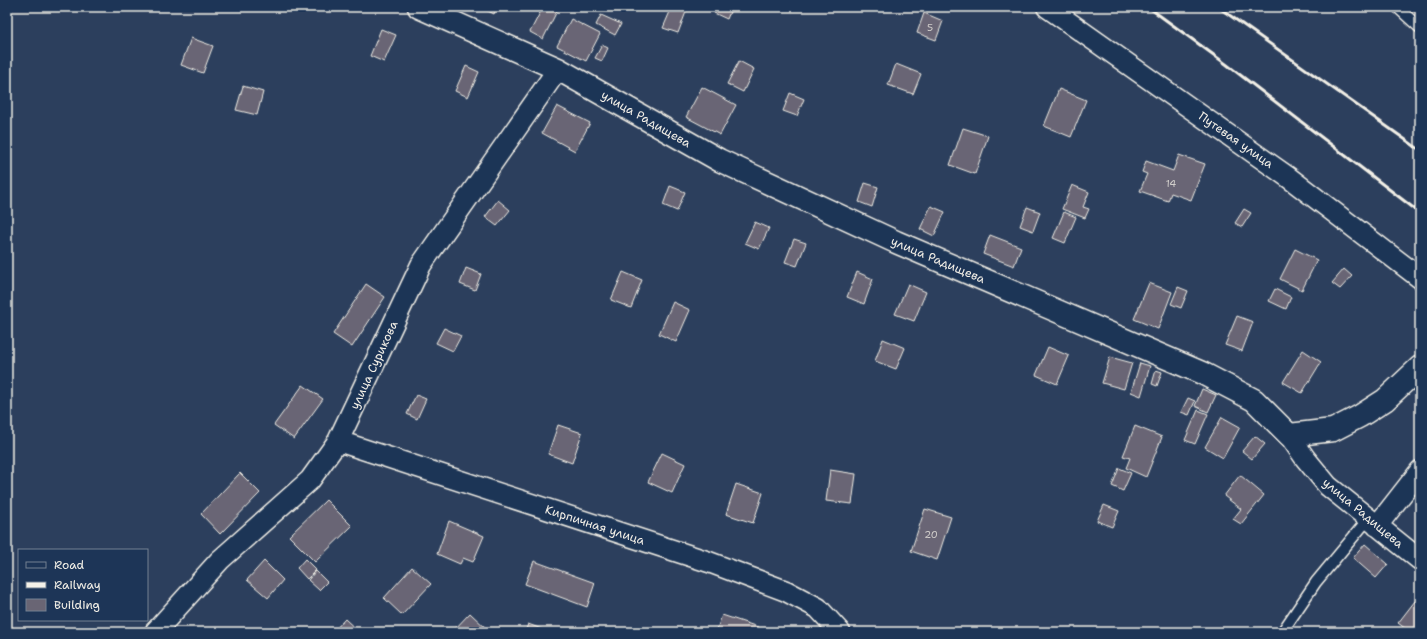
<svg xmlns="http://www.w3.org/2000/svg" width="1427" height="639" viewBox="0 0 1427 639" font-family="'Shantell Sans',sans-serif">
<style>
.building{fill:#696574;stroke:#f4f1e8}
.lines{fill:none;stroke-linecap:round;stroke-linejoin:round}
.service-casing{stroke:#f4f1e8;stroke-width:13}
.minor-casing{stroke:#f4f1e8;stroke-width:23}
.tertiary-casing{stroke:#f4f1e8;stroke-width:25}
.service{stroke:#1d3557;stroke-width:10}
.minor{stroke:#1d3557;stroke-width:20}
.tertiary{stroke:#1d3557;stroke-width:22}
.rail{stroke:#f4f1e8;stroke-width:3}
.labels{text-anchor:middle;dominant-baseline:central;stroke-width:3.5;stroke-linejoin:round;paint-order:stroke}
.number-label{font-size:10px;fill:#d1cecb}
.street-label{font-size:12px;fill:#f4f1e8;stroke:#1d3557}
</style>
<rect width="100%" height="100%" fill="#2c3f5d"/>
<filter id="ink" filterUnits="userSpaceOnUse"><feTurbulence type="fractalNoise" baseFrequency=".025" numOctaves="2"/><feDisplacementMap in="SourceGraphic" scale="8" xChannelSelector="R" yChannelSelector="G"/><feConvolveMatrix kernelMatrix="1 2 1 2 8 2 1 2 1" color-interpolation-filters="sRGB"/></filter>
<g filter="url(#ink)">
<!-- building -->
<path class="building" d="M 480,7 L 497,7 L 494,14 Z
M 543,7 L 559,7 L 543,39 L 530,32 Z
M 672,7 L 686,12 L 678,33 L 663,28 Z
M 716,7 L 732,7 L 727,19 L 714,13 Z
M 924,13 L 943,21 L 936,40 L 917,33 Z
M 601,15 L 621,24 L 615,35 L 596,25 Z
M 571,19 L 600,34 L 586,61 L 557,46 Z
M 381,29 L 396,35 L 384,62 L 370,56 Z
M 191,38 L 213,46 L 203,73 L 181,65 Z
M 602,45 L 608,48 L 602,61 L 595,58 Z
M 739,61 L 754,69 L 743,92 L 727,84 Z
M 896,64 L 921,74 L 913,94 L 888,85 Z
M 466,66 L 479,72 L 468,97 L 455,91 Z
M 243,86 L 263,92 L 257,115 L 236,110 Z
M 702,87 L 736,105 L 720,135 L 686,117 Z
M 1059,89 L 1086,100 L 1071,137 L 1044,126 Z
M 790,93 L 804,99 L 797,116 L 783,111 Z
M 557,106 L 590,123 L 575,151 L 542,133 Z
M 963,128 L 988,136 L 975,174 L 950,165 Z
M 1179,155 L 1205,164 L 1191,200 L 1171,193 L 1168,201 L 1140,191 L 1147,174 L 1142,172 L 1146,161 L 1173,171 Z
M 865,183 L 878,187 L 872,207 L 859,202 Z
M 1072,185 L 1089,192 L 1083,207 L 1089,209 L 1085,218 L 1062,209 Z
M 670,186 L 685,192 L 677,211 L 663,205 Z
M 498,200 L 510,210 L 497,226 L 485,217 Z
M 931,206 L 945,212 L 934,236 L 920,229 Z
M 1027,207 L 1040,212 L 1033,231 L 1020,226 Z
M 1244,209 L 1251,213 L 1242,227 L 1235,223 Z
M 1064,212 L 1076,217 L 1065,243 L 1053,238 Z
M 755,222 L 769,228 L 759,249 L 745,243 Z
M 990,235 L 1021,247 L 1014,266 L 983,254 Z
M 794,239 L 806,243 L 797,266 L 785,262 Z
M 1295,249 L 1317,260 L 1302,290 L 1280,279 Z
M 466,268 L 481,274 L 475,290 L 460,284 Z
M 1344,269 L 1352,276 L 1340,289 L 1332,283 Z
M 623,272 L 642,280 L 631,308 L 611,300 Z
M 857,272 L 873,279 L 864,304 L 847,297 Z
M 1149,283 L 1172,292 L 1158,329 L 1134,319 Z
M 366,284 L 385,297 L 352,347 L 333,334 Z
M 908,284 L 926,292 L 914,321 L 895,314 Z
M 1178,287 L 1188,291 L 1181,308 L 1171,304 Z
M 1275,289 L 1291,297 L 1286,309 L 1269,301 Z
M 673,302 L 690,310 L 676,342 L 659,334 Z
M 1237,316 L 1253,322 L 1242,351 L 1225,345 Z
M 444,328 L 461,336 L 453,351 L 436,343 Z
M 883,339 L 905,348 L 896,369 L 875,361 Z
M 1048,347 L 1069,356 L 1057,384 L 1036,375 Z
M 1303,350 L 1321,362 L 1302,393 L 1283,382 Z
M 1110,357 L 1132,363 L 1124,389 L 1102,383 Z
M 1140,363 L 1150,366 L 1141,396 L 1131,392 Z
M 1156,370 L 1162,372 L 1157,386 L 1152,384 Z
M 303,385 L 323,399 L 294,439 L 274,425 Z
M 1202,389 L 1216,395 L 1208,412 L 1195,406 Z
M 416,395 L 426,399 L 417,419 L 407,414 Z
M 1188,398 L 1195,401 L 1189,415 L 1181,412 Z
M 1198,410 L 1208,414 L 1195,444 L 1185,440 Z
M 1222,417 L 1240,427 L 1223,458 L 1205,447 Z
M 558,425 L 582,433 L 572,463 L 548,454 Z
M 1135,426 L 1162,437 L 1146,477 L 1126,468 L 1130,458 L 1123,456 Z
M 1255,436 L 1265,444 L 1252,459 L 1242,451 Z
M 662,453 L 685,464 L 672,493 L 648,482 Z
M 1119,468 L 1131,473 L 1123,491 L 1112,486 Z
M 830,470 L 856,474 L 852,504 L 826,501 Z
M 240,473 L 260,493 L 220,534 L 201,514 Z
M 1240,475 L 1264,495 L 1241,524 L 1233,519 L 1241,509 L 1224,496 Z
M 736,484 L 763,493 L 753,523 L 726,514 Z
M 326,500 L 352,526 L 315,562 L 289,536 Z
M 1104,505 L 1119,511 L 1112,527 L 1097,521 Z
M 925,509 L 951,517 L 937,560 L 911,551 Z
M 449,521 L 484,536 L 473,562 L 463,558 L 460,564 L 437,554 Z
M 1365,544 L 1388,564 L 1376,578 L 1353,558 Z
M 305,559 L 316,570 L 307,579 L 297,568 Z
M 264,561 L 283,580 L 268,598 L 247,580 Z
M 534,561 L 595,583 L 587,607 L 525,584 Z
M 412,567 L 431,584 L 402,615 L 384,598 Z
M 316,571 L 327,582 L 319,590 L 308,580 Z
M 1415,601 L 1420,605 L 1420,628 L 1417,632 L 1410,632 L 1398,623 Z
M 470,613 L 489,631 L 488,632 L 452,632 Z
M 722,615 L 758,627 L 757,632 L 716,632 Z
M 345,619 L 359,632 L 333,632 Z
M 528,624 L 550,632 L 525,632 Z"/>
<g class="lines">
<!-- service casing -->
<g class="service-casing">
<path id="service" d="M 1397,7 L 1420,28
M 1282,632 L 1316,582 L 1369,518"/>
</g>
<!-- minor casing -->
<g class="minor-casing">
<path id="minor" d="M 1047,7 L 1288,177 L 1420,278
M 1289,435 L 1305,458 L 1328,486 L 1420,560
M 338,441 L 709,562 L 786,591 L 818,608 L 840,632
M 1377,526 L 1420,471
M 155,632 L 220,560 L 310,480 L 338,441 L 421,265 L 558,69"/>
</g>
<!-- tertiary casing -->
<g class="tertiary-casing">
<path id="tertiary" d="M 419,7 L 558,69 L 719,160 L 896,242 L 1202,373 L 1254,400 L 1289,435 L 1333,430 L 1360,416 L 1385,400 L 1420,367"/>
</g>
<!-- service -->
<use href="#service" class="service"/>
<!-- minor -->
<use href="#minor" class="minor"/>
<!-- tertiary -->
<use href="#tertiary" class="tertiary"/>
<!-- rail -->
<path class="rail" d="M 1148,7 L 1226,64 L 1420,213
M 1218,7 L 1420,150"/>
</g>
</g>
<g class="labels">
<!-- number labels -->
<g class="number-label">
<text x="930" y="27">5</text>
<text x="1171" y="183">14</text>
<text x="931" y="534">20</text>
</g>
<!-- street labels -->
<g class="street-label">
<text transform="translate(646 119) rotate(30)">улица Радищева</text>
<text transform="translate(1236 140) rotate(35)">Путевая улица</text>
<text transform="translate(938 260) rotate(23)">улица Радищева</text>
<text transform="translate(374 365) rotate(-65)">улица Сурикова</text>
<text transform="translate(1363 513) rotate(40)">улица Радищева</text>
<text transform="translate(595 525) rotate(18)">Кирпичная улица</text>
</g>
</g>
<!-- margin -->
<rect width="1427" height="639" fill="none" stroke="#1d3557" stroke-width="24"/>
<rect x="12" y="12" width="1403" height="615" fill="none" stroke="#f4f1e8" stroke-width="1.5" filter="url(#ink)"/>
<!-- legend -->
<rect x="18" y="549" width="130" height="72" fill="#1d3557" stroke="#738091"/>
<rect x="26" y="562" width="20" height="6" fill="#1d3557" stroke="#738091"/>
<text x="54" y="569" font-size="12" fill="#f4f1e8">Road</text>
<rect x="26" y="582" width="20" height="6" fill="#f4f1e8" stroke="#738091"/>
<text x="54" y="589" font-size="12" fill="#f4f1e8">Railway</text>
<rect x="26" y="599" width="20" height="12" fill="#696574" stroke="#738091"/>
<text x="54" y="609" font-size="12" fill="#f4f1e8">Building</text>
</svg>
